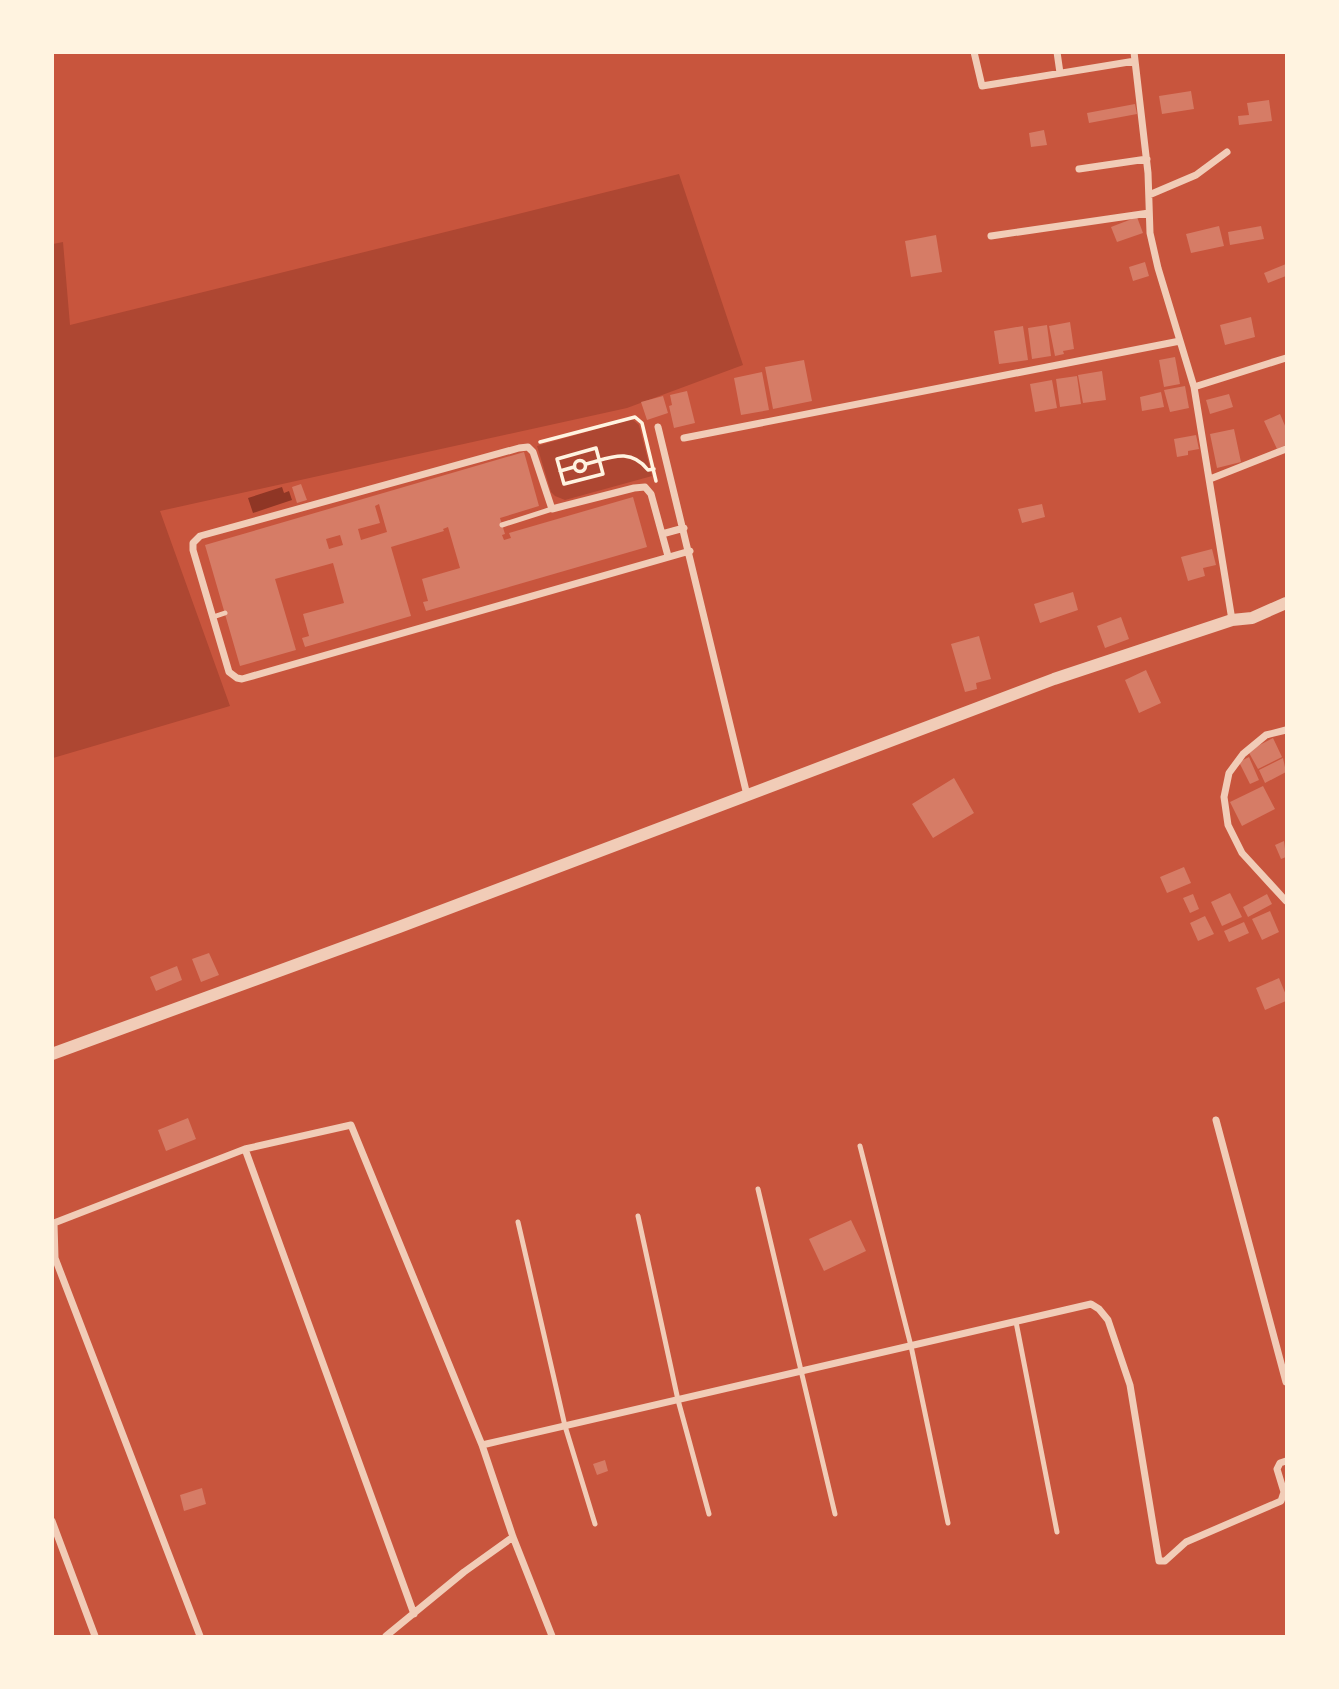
<svg xmlns="http://www.w3.org/2000/svg" width="1339" height="1689" viewBox="0 0 1339 1689" font-family="Karla,sans-serif">
<style>
.green{fill:#ae4732}
.water{fill:#8f3625}
.building{fill:#d67c66;fill-rule:evenodd}
.lines{fill:none;stroke-linecap:round;stroke-linejoin:round}
.path{stroke:#fff3e0;stroke-width:3.5}
.service{stroke:#f1ccb7;stroke-width:5}
.minor{stroke:#f1ccb7;stroke-width:7}
.tertiary{stroke:#f1ccb7;stroke-width:12}
</style>
<rect width="100%" height="100%" fill="#c8553d"/>
<!-- green -->
<path class="green" d="M 679,174 L 743,365 L 627,408 L 160,511 L 230,706 L 53,758 L 53,244 L 63,242 L 70,325 Z
M 632,419 L 639,425 L 652,476 L 565,500 L 555,496 L 551,492 L 537,446 Z"/>
<!-- water -->
<path class="water" d="M 282,487 L 284,493 L 289,491 L 292,500 L 253,513 L 248,498 Z"/>
<!-- building -->
<path class="building" d="M 1191,91 L 1194,109 L 1162,114 L 1159,96 Z
M 1269,100 L 1272,121 L 1239,125 L 1238,116 L 1249,115 L 1247,103 Z
M 1135,104 L 1137,114 L 1089,123 L 1087,113 Z
M 1044,130 L 1047,145 L 1031,147 L 1029,133 Z
M 1137,217 L 1143,233 L 1117,242 L 1111,227 Z
M 1219,226 L 1224,246 L 1191,253 L 1186,234 Z
M 1261,226 L 1264,239 L 1230,245 L 1228,232 Z
M 936,235 L 942,272 L 911,277 L 905,241 Z
M 1145,262 L 1149,276 L 1133,281 L 1129,267 Z
M 1286,264 L 1286,276 L 1268,283 L 1264,273 Z
M 1251,317 L 1255,337 L 1225,345 L 1220,325 Z
M 1070,322 L 1074,349 L 1063,351 L 1064,354 L 1055,356 L 1049,326 Z
M 1047,325 L 1051,356 L 1032,359 L 1028,328 Z
M 1023,326 L 1028,360 L 999,364 L 994,331 Z
M 1175,357 L 1180,384 L 1164,387 L 1159,360 Z
M 804,360 L 812,401 L 773,409 L 765,367 Z
M 1102,371 L 1106,400 L 1083,403 L 1078,375 Z
M 762,372 L 769,410 L 741,415 L 734,378 Z
M 1077,376 L 1081,404 L 1060,407 L 1056,379 Z
M 1052,380 L 1057,408 L 1035,412 L 1030,384 Z
M 1185,386 L 1189,408 L 1170,412 L 1164,390 Z
M 687,391 L 695,423 L 674,428 L 669,406 L 672,405 L 670,395 Z
M 1161,392 L 1164,407 L 1142,411 L 1140,397 Z
M 1229,394 L 1233,407 L 1210,414 L 1206,400 Z
M 663,396 L 668,413 L 647,420 L 641,402 Z
M 1280,414 L 1286,428 L 1286,445 L 1277,449 L 1264,421 Z
M 1234,429 L 1241,462 L 1217,468 L 1210,434 Z
M 1196,435 L 1199,449 L 1188,451 L 1188,455 L 1177,457 L 1174,439 Z
M 524,452 L 539,506 L 500,518 L 505,534 L 502,535 L 504,540 L 511,538 L 509,533 L 633,497 L 647,547 L 426,611 L 423,602 L 428,601 L 422,579 L 460,568 L 448,527 L 443,529 L 444,531 L 391,547 L 411,616 L 305,647 L 302,638 L 309,636 L 303,614 L 344,603 L 333,563 L 275,579 L 296,650 L 240,666 L 205,545 ZM 379,504 L 387,532 L 361,540 L 358,529 L 380,523 L 375,506 ZM 340,535 L 343,545 L 329,549 L 326,539 Z
M 301,484 L 307,500 L 297,503 L 292,487 Z
M 1042,504 L 1045,517 L 1022,523 L 1018,509 Z
M 1212,549 L 1216,565 L 1203,568 L 1205,576 L 1188,581 L 1181,557 Z
M 1073,592 L 1078,610 L 1040,623 L 1034,604 Z
M 1121,617 L 1129,639 L 1105,648 L 1097,626 Z
M 979,636 L 991,679 L 976,683 L 977,689 L 965,692 L 951,644 Z
M 1146,670 L 1161,703 L 1139,713 L 1125,680 Z
M 1273,738 L 1282,757 L 1258,769 L 1248,751 Z
M 1249,757 L 1259,780 L 1250,784 L 1239,762 Z
M 1283,758 L 1286,772 L 1265,783 L 1259,770 Z
M 954,778 L 974,813 L 933,838 L 912,804 Z
M 1263,786 L 1275,809 L 1242,826 L 1230,802 Z
M 1284,841 L 1286,857 L 1281,859 L 1275,845 Z
M 1184,867 L 1191,883 L 1167,893 L 1160,877 Z
M 1230,893 L 1242,917 L 1222,926 L 1211,902 Z
M 1193,894 L 1199,909 L 1190,913 L 1183,898 Z
M 1267,894 L 1272,904 L 1248,917 L 1243,907 Z
M 1270,911 L 1279,932 L 1262,940 L 1252,919 Z
M 1205,916 L 1214,934 L 1198,941 L 1190,923 Z
M 1244,922 L 1249,933 L 1229,942 L 1224,931 Z
M 209,953 L 219,975 L 201,982 L 192,959 Z
M 177,966 L 182,980 L 156,991 L 150,977 Z
M 1279,978 L 1286,995 L 1286,1001 L 1265,1010 L 1256,988 Z
M 188,1118 L 196,1139 L 166,1151 L 158,1130 Z
M 851,1220 L 866,1251 L 824,1271 L 809,1239 Z
M 605,1460 L 608,1471 L 597,1475 L 593,1464 Z
M 202,1488 L 206,1504 L 184,1511 L 180,1495 Z"/>
<g class="lines">
<!-- path -->
<path class="path" d="M 540,442 L 635,417 L 642,423 L 656,481
M 596,448 L 603,474 L 564,484 L 557,459 Z
M574.5 466a5.5 5.5 0 1 1 11 0a5.5 5.5 0 1 1-11 0Z
M 586,464 C 610,458 630,447 648,470 L 654,469
M 560,471 L 574,467"/>
<!-- service -->
<path class="service" d="M 502,525 L 552,509
M 213,617 L 225,613
M 860,1146 L 911,1346 L 948,1523
M 758,1189 L 835,1514
M 638,1216 L 678,1400 L 709,1514
M 518,1222 L 565,1426 L 595,1524
M 1016,1322 L 1057,1532"/>
<!-- minor -->
<path class="minor" d="M 974,52 L 982,86 L 1135,61
M 1057,52 L 1060,73
M 1134,52 L 1148,173 L 1150,233 L 1158,268 L 1194,387 L 1232,620
M 1079,169 L 1147,159
M 1149,195 L 1196,175 L 1227,152
M 991,236 L 1149,213
M 1194,387 L 1286,358
M 658,427 L 747,795
M 684,438 L 1180,341
M 1210,479 L 1286,449
M 662,534 L 684,528
M 668,556 L 651,494 L 645,487 L 634,488 L 552,509 L 533,452 L 528,447 L 519,448 L 200,536 L 193,543 L 193,550 L 229,672 L 237,678 L 242,679 L 690,551
M 1286,730 L 1266,735 L 1243,754 L 1229,773 L 1224,797 L 1228,825 L 1242,853 L 1286,901
M 1216,1120 L 1286,1382
M 245,1149 L 414,1614
M 482,1445 L 1091,1304 L 1099,1309 L 1108,1320 L 1130,1385 L 1159,1561 L 1165,1561 L 1186,1542 L 1281,1501 L 1284,1492 L 1277,1469 L 1280,1463 L 1286,1461
M 52,1521 L 95,1636
M 200,1636 L 55,1258 L 54,1223 L 245,1149 L 351,1125 L 482,1445 L 513,1537 L 552,1636
M 386,1636 L 464,1572 L 513,1537"/>
<!-- tertiary -->
<path class="tertiary" d="M 52,1054 L 399,927 L 1054,679 L 1232,620 L 1252,618 L 1286,603"/>
</g>
<!-- border -->
<rect width="1339" height="1689" fill="none" stroke="#fff3e0" stroke-width="108"/>
</svg>
